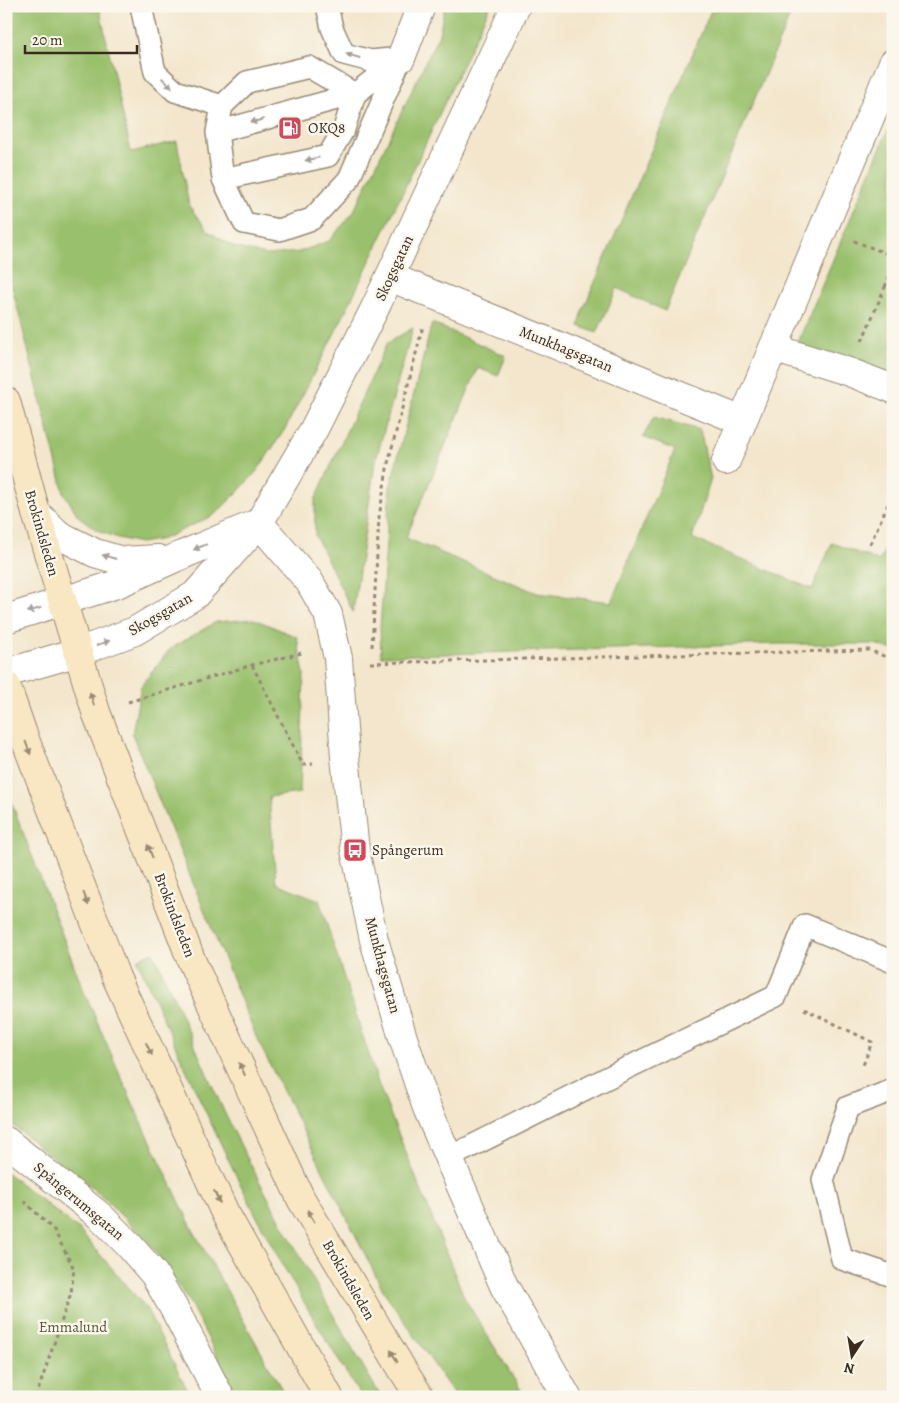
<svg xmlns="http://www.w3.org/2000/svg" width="899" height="1403" viewBox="0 0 899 1403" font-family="Alegreya,serif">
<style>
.green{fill:#99c06c;stroke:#6a7545}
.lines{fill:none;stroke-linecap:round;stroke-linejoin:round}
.service-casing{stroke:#978875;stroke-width:24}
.minor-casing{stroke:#978875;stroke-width:30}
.tertiary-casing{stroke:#978875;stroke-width:30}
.secondary-casing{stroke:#978875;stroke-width:30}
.path{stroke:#978875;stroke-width:3;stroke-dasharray:4 4;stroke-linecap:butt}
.service{stroke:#fff;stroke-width:21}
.minor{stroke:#fff;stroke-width:28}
.tertiary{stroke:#fff;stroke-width:28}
.secondary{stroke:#f9e7c3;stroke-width:28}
.oneway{fill:#a79f9a}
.oneway2{fill:#9a8870}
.labels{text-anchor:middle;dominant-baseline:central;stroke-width:5;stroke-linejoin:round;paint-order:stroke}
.poi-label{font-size:15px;fill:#3b2a1e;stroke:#fbf7ec;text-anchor:start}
.street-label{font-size:15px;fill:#3b2a1e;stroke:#fbf7ec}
.park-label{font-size:15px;fill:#575735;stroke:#fbf7ec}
</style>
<rect width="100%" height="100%" fill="#fbf7ec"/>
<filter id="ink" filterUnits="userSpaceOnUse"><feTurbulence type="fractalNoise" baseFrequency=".02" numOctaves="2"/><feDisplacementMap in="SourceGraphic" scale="10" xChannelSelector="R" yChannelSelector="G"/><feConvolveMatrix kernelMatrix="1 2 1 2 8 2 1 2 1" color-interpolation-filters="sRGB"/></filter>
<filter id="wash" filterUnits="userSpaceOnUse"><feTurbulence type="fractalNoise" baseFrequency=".0096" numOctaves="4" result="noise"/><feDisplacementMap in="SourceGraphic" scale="20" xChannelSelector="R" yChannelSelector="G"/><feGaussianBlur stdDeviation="1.12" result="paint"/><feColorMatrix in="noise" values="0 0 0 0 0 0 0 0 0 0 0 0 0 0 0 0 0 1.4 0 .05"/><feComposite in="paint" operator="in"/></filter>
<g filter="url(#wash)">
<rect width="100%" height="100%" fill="#f3e6cc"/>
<!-- green -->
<path class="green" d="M 6,6 L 99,6 L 131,152 L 177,141 L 189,206 L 208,231 L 234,247 L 267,255 L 299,252 L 329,241 L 353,213 L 439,34 L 445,6 L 490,6 L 401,196 L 342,319 L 285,429 L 257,471 L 235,495 L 214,515 L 163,539 L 141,543 L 118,538 L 97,530 L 78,516 L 64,493 L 6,263 Z
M 713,6 L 794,6 L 665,311 L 617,288 L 597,333 L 579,326 L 583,310 Z
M 893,118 L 893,381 L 796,347 Z
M 432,323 L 506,356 L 498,376 L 478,368 L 406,538 L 537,593 L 611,602 L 675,450 L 643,437 L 654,417 L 700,430 L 711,479 L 692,538 L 812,589 L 832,543 L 879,561 L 893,535 L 893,650 L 875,644 L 779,644 L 381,656 L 380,628 L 390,487 Z
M 413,328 L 375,463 L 353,612 L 315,535 L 315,500 L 387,343 Z
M 254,619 L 297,637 L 304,674 L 300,793 L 269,797 L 276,883 L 319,900 L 379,1086 L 465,1299 L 525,1397 L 456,1397 L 383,1290 L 257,1039 L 132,734 L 141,686 L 170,649 L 216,622 Z
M 6,788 L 83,989 L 133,1104 L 193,1230 L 286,1397 L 238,1397 L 191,1305 L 153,1248 L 104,1198 L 6,1120 Z
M 153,952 C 179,1006 201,1063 227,1118 C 274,1213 327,1305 381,1397 L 361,1397 C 326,1340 291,1282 260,1223 C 217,1139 178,1053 140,966 L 137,959 Z
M 6,1172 L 79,1230 L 146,1308 L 191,1397 L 6,1397 Z"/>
</g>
<g filter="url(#ink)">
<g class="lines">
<!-- service casing -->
<g class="service-casing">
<path id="service" d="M 141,6 L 155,72 L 175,91 L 222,106
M 327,6 L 332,28 L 344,54 L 371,61 L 401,58
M 401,58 L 349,179 L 312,219 L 279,230 L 244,223 L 223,179 L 217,132 L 222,106 L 247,82 L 309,67 L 355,94 Z
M 217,132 L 355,94
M 223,179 L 328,156 L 344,129 L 355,94
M 893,1090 L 848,1107 L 823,1180 L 842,1259 L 893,1276
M 448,1158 L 625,1069 L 776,996 L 805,925 L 893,962"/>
</g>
<!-- minor casing -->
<g class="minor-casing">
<path id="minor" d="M 401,58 L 421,6
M 893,63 L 773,348 L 849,372 L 893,389
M 390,277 L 742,421
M 726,461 L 773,348
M 259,523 L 309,581 L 328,614 L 338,658 L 345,757 L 355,850 L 374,940 L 403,1038 L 427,1108 L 504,1286 L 567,1397
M 6,1141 L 100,1216 L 128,1244 L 154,1274 L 176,1312 L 220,1397"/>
</g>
<!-- tertiary casing -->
<g class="tertiary-casing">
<path id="tertiary" d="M 36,513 L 59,535 L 95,553 L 122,561 L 158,559
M 6,619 L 117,584 L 175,558 L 253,525
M 6,673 L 78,652 L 135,631 L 195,595 L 259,523 L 314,429 L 375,308 L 516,6"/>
</g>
<!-- secondary casing -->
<g class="secondary-casing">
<path id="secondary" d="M 6,401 L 36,513 L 96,712 L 192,962 L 301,1199 L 402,1369 L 420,1397
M 6,685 L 23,734 L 116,977 L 225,1213 L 329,1397"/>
</g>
<!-- path -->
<path class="path" d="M 854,241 L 893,256
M 885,287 L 893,267
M 862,341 L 885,287 L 893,291
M 870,544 L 893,493
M 372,647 L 379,517 L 388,463 L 423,326
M 370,663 L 869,650 L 893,660
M 252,665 L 303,765 L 313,764
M 128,702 L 252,665 L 302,653
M 804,1009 L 872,1042 L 862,1068
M 24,1201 L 54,1230 L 74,1269 L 71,1293 L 36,1397"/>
<!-- service -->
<use href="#service" class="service"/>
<!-- minor -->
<use href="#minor" class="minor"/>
<!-- tertiary -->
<use href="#tertiary" class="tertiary"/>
<!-- secondary -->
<use href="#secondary" class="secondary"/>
</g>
<!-- one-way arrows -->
<defs><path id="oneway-solid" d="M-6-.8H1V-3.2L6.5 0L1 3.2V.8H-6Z" transform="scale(1.25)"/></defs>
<g class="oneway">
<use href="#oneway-solid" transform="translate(353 56) rotate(-164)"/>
<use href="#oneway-solid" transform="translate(167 83) rotate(44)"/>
<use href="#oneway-solid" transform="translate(257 121) rotate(165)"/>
<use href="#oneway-solid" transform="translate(312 159) rotate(167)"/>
<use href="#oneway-solid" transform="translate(200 547) rotate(157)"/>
<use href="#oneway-solid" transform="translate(109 557) rotate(-164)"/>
<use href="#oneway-solid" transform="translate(34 610) rotate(163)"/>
<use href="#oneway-solid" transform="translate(103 643) rotate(-20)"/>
</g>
<g class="oneway2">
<use href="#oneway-solid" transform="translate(92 699) rotate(-107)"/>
<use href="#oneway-solid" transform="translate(28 748) rotate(69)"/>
<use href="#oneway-solid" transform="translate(150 851) rotate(-111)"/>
<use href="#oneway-solid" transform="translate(86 899) rotate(69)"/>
<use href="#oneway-solid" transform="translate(149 1049) rotate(65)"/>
<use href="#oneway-solid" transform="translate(242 1069) rotate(-115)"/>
<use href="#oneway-solid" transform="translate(217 1197) rotate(65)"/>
<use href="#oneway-solid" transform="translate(311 1216) rotate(-120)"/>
<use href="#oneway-solid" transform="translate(394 1356) rotate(-120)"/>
</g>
</g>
<!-- icons -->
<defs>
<g id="fuel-square" transform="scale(1.25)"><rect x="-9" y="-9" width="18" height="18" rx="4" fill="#d1495b" stroke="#fbf7ec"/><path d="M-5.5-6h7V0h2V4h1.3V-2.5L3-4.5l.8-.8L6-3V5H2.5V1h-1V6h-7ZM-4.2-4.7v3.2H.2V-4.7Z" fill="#fff"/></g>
<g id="bus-square" transform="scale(1.25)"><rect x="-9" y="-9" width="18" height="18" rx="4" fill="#d1495b" stroke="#fbf7ec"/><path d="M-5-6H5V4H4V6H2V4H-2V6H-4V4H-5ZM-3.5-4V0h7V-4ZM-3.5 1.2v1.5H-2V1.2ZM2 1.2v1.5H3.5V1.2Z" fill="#fff"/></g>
</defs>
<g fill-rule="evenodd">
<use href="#fuel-square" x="290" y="128"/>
<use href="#bus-square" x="355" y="850"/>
</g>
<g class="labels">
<!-- poi labels -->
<g class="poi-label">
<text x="308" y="128">OKQ8</text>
<text x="372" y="850">Spångerum</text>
</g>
<!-- street labels -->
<g class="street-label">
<text transform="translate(394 268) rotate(-65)">Skogsgatan</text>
<text transform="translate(566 349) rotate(22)">Munkhagsgatan</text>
<text transform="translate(42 533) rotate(74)">Brokindsleden</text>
<text transform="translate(160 614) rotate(-30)">Skogsgatan</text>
<text transform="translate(175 915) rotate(69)">Brokindsleden</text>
<text transform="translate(383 965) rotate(75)">Munkhagsgatan</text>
<text transform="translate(79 1201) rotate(40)">Spångerumsgatan</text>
<text transform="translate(349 1280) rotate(60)">Brokindsleden</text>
</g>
<!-- park labels -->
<g class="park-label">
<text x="73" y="1327">Emmalund</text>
</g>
</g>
<!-- margin -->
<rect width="899" height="1403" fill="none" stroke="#fbf7ec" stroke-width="25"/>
<!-- north arrow -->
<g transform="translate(852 1356) rotate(192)" stroke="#fbf7ec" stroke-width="4" paint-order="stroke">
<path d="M0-4L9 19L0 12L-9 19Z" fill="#3b2a1e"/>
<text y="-8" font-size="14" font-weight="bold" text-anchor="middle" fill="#3b2a1e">N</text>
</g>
<!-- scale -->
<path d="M25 45v8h112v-8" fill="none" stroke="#3b2a1e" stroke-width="2.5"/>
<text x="32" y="45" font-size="15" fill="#3b2a1e" stroke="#fbf7ec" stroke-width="4" paint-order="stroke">20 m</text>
</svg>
